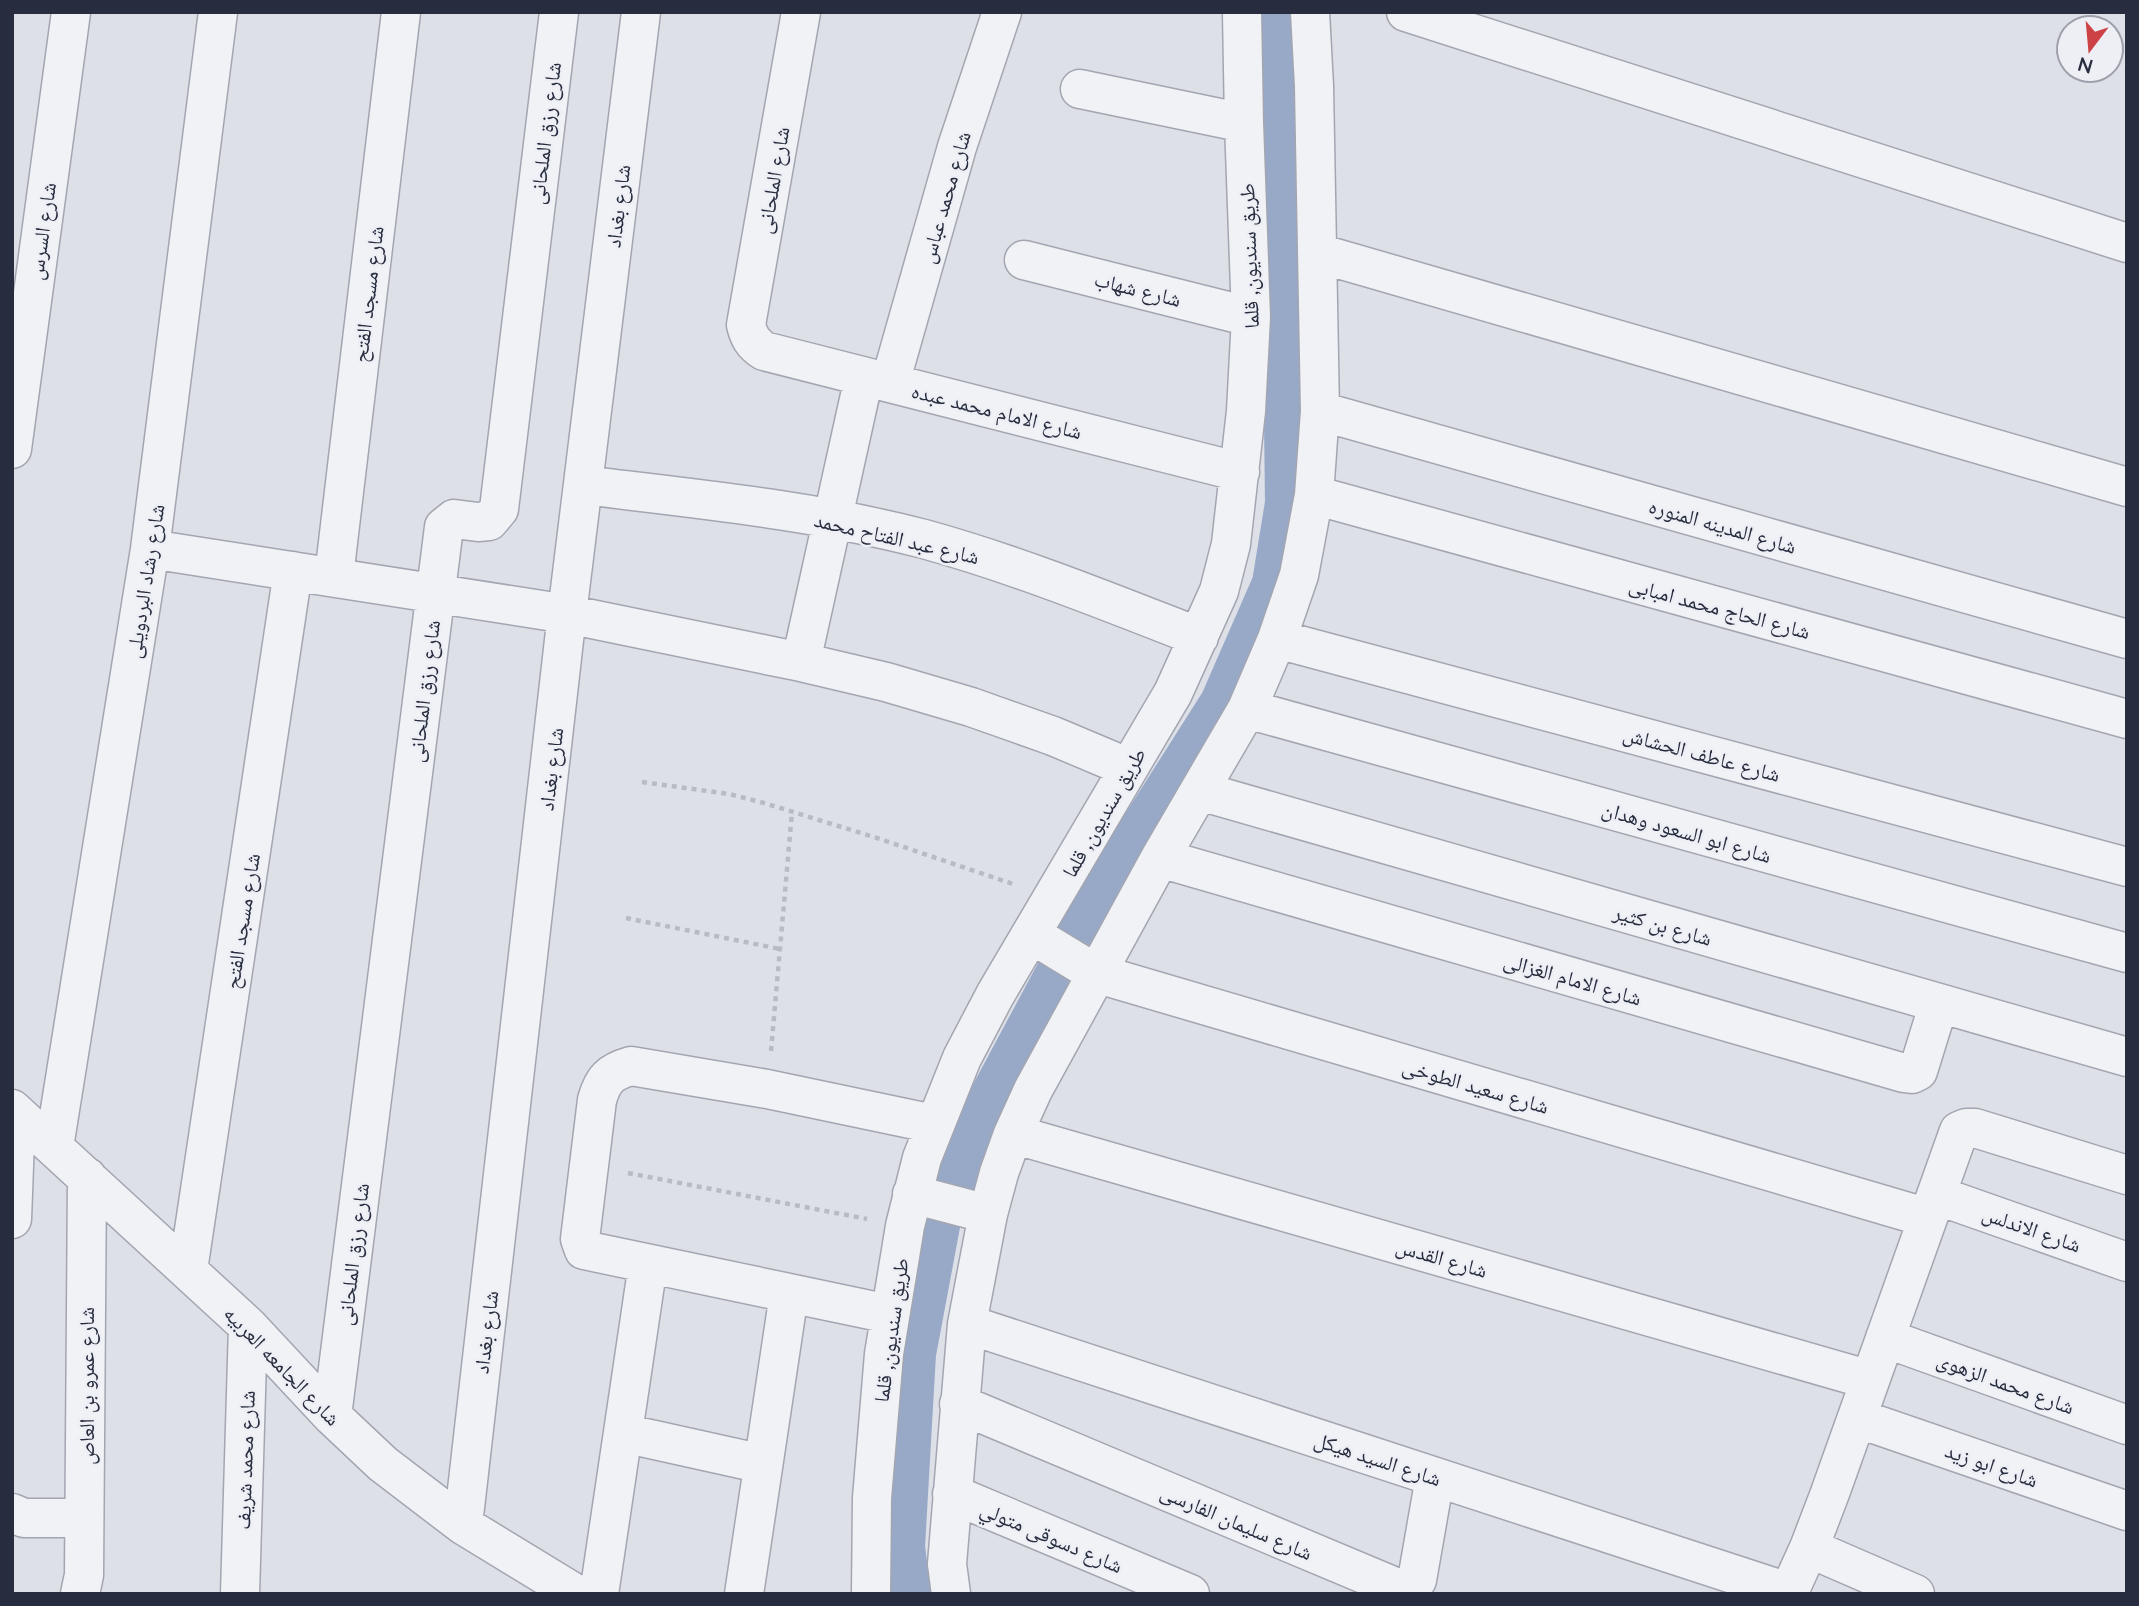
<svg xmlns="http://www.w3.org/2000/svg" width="2139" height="1606" viewBox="0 0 2139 1606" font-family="Lato,'Noto Naskh Arabic',sans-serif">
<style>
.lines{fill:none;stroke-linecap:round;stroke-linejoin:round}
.canal{stroke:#98a9c8;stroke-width:40}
.minor-casing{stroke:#a3a6b1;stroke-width:41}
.path{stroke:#b8bbc2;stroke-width:4.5;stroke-dasharray:5 5;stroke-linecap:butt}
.minor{stroke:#f0f2f6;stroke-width:38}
.labels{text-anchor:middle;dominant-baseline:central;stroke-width:5;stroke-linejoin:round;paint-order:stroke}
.street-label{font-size:21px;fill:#272c3e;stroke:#edeff5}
</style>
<rect width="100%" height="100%" fill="#dee0e7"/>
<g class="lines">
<!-- canal -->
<path class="canal" d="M 911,1594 L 905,1547 L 916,1354 L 942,1215 L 989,1097 L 1096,897 L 1220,702 L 1272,583 L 1285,503 L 1279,12"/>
<!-- minor casing -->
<g class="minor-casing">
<path id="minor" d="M 801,12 L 746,325 C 749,337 753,344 764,351 L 1240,472
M 1406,12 L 2127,243
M 1080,89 L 1244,123
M 1318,253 L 2127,487
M 1024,260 L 1251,317
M 890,383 L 957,147 L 1002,12
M 1320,411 L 2127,639
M 12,449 L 71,12
M 583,485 C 697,499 813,510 924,539 C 1018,565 1109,602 1199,637
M 1314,495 L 2127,719
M 150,549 L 567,614 L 801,662 L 886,682 L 971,707 L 1053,736 L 1129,768
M 334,576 L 401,12
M 1277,639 L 2127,867
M 801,662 L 864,377
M 1247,709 L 2127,953
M 1200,791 L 2127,1057
M 1160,858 L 1904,1073 L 1912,1074 L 1918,1071 L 1939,1003
M 1031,934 L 1095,973 L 1928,1218
M 12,1109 L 248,1326 L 332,1416 L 383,1464 L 463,1525 L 576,1594
M 1013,1134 L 1870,1380
M 54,1147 L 150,549 L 218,12
M 912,1194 L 988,1214
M 1936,1195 L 2127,1262
M 12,1219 L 16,1113
M 188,1270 L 293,571
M 889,1314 L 584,1250 L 580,1239 L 597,1100 C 603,1079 610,1072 631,1066 L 767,1089 L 934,1124
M 967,1324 L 1788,1592
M 1885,1338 L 2127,1425
M 959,1404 L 1395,1587 L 1408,1588 L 1417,1580 L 1435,1477
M 332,1416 L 444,527 L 454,519 L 478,522 L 489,521 L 499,509 L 559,12
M 1857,1418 L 2127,1511
M 623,1433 L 763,1464
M 952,1494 L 1190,1594
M 12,1513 L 24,1518 L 84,1518
M 463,1525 L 567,614 L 641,12
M 1809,1548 L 1915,1594
M 80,1594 L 84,1575 L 87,1177
M 240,1594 L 248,1326
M 599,1594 L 648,1264
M 744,1594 L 789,1294
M 871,1594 L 872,1498 L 884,1354 L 905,1226 L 922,1158 L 962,1058 L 995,995 L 1173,693 L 1219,591 L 1231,544 L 1246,411 L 1251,317 L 1244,123 L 1242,12
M 951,1594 L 947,1564 L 967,1324 L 988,1214 L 999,1173 L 1013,1134 L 1033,1090 L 1160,858 L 1247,709 L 1277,639 L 1299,575 L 1314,495 L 1320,411 L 1314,86 L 1310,12
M 1788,1594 L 1809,1548 L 1830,1493 L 1959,1131 L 1966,1128 L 1975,1128 L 2127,1175"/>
</g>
<!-- path -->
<path class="path" d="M 642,782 L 729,794 L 764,803 L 877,838 L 1016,885
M 626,918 L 780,949
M 771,1051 L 792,812
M 628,1173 L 867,1219"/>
<!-- minor -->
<use href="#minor" class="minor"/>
</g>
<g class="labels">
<!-- street labels -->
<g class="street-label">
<text transform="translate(544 133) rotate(-83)">شارع رزق الملحانى</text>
<text transform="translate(772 180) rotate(-80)">شارع الملحانى</text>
<text transform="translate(944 197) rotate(-74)">شارع محمد عباس</text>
<text transform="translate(617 206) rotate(-83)">شارع بغداد</text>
<text transform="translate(41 231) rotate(-82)">شارع السرس</text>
<text transform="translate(1248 256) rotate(-92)">طريق سنديون, قلما</text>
<text transform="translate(1138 288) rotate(14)">شارع شهاب</text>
<text transform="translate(367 294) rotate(-83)">شارع مسجد الفتح</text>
<text transform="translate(997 410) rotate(14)">شارع الامام محمد عبده</text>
<text transform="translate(1723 525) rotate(16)">شارع المدينه المنوره</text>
<text transform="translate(897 537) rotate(13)">شارع عبد الفتاح محمد</text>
<text transform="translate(144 581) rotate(-81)">شارع رشاد البردويلى</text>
<text transform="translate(1720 607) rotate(15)">شارع الحاج محمد امبابى</text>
<text transform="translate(423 691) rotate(-83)">شارع رزق الملحانى</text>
<text transform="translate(1702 753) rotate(15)">شارع عاطف الحشاش</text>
<text transform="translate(550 769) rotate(-83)">شارع بغداد</text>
<text transform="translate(1103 812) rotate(-60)">طريق سنديون, قلما</text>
<text transform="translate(1687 831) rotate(16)">شارع ابو السعود وهدان</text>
<text transform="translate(241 921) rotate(-81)">شارع مسجد الفتح</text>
<text transform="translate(1663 924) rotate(16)">شارع بن كثير</text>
<text transform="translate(1573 978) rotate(16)">شارع الامام الغزالى</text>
<text transform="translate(1476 1085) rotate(16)">شارع سعيد الطوخى</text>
<text transform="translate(2032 1228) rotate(19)">شارع الاندلس</text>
<text transform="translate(352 1254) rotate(-83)">شارع رزق الملحانى</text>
<text transform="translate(1442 1257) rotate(16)">شارع القدس</text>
<text transform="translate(890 1330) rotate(-82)">طريق سنديون, قلما</text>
<text transform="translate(485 1332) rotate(-83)">شارع بغداد</text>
<text transform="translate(283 1365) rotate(46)">شارع الجامعه العربيه</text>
<text transform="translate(2006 1382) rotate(20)">شارع محمد الزهوى</text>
<text transform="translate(85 1386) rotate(-90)">شارع عمرو بن العاص</text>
<text transform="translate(1378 1458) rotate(18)">شارع السيد هيكل</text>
<text transform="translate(244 1460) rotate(-88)">شارع محمد شريف</text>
<text transform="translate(1992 1464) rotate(19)">شارع ابو زيد</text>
<text transform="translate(1237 1521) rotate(23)">شارع سليمان الفارسى</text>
<text transform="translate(1052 1536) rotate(23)">شارع دسوقى متولي</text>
</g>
</g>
<!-- border -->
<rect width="2139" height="1606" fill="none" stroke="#272c3e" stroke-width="28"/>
<!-- north arrow -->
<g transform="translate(2090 49) rotate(196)"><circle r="33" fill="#edeff5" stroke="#9ea1ac" stroke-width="2"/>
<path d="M0-5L12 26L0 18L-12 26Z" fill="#cd4244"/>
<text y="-10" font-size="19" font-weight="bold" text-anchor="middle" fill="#272c3e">N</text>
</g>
</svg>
